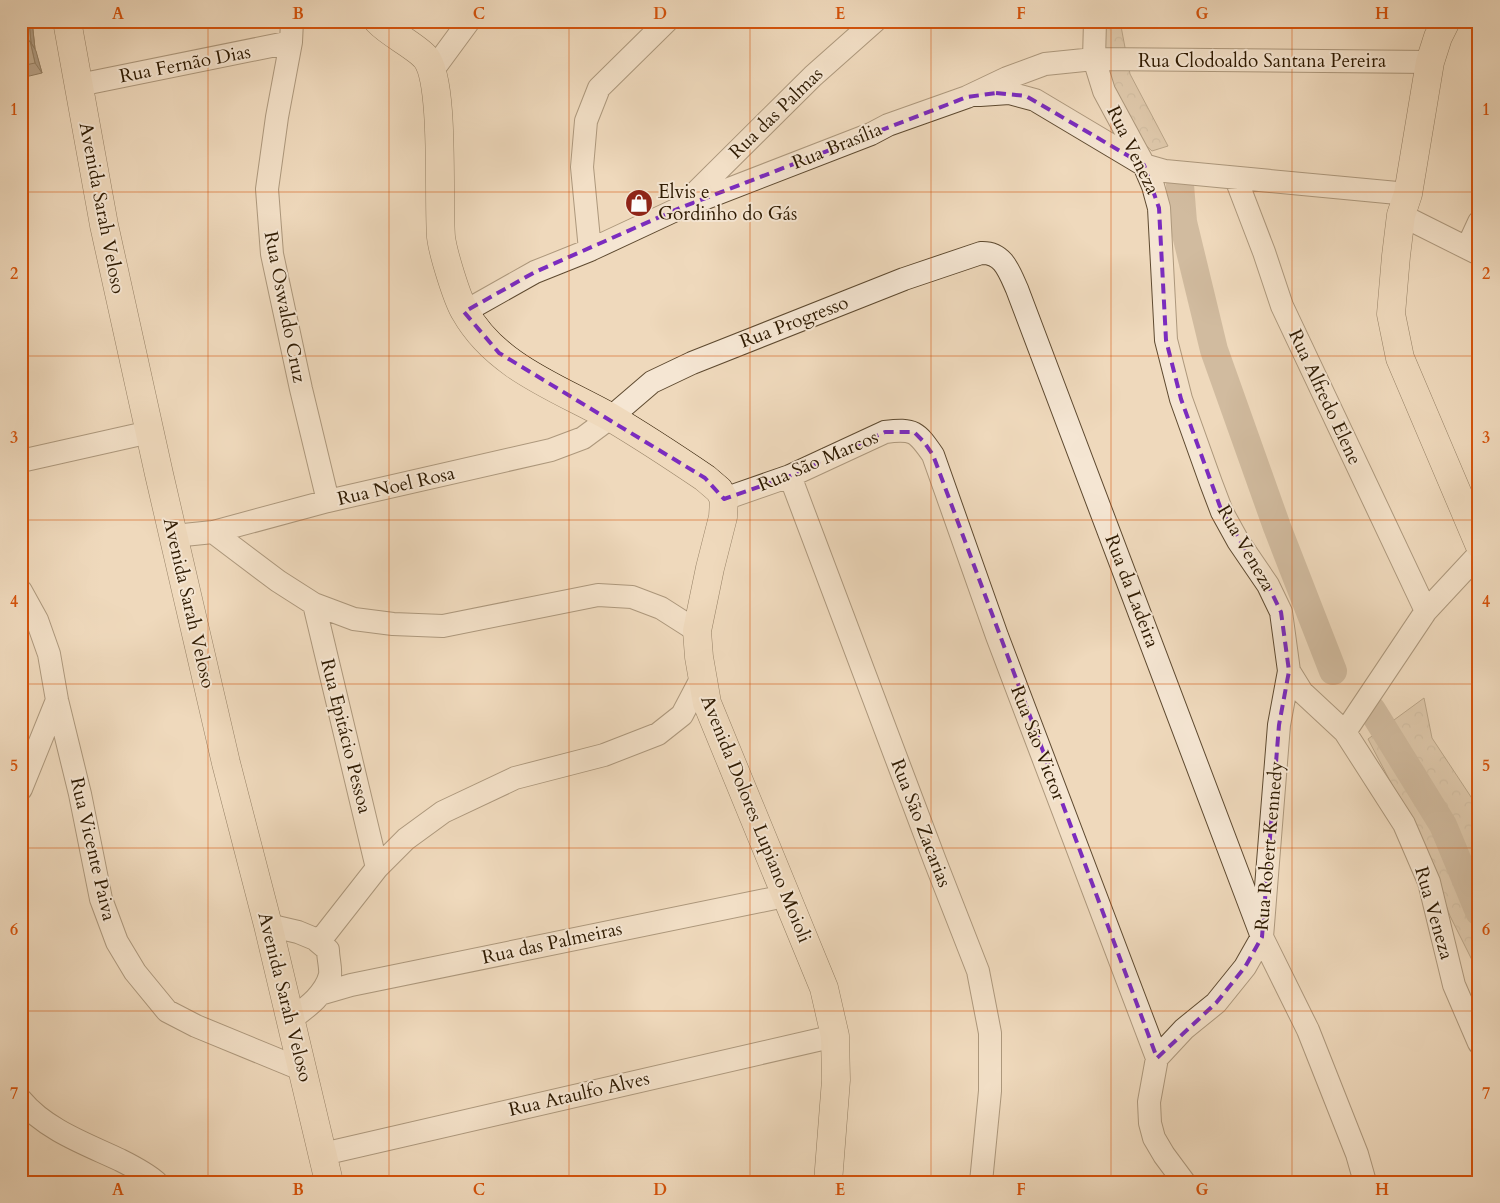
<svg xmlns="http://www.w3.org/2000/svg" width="1500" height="1203" viewBox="0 0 1500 1203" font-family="Cardo,serif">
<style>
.forest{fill:url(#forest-crowns);stroke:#7e6a4e}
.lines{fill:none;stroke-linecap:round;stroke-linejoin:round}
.river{stroke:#ad987c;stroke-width:28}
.minor-casing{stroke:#5e4a30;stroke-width:24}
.major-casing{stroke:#2e1a01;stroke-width:29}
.minor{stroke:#f5e6d3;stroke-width:22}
.major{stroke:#efd9bc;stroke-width:28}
.wall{fill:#7e6c54;stroke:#2e1a01}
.shaded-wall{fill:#665845;stroke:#2e1a01}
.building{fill:#927d62;stroke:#2e1a01}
.marked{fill:none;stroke:#7b2cbf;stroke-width:4;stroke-dasharray:10 6;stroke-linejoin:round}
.grid{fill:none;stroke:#d5530b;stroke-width:1;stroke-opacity:0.55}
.labels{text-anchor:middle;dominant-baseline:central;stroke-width:4;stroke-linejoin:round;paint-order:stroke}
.street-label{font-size:19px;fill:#2e1a01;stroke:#f5e6d3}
.poi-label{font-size:19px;fill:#2e1a01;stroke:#f5e6d3;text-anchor:start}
.neatline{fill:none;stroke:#d5530b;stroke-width:2}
.grid-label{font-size:16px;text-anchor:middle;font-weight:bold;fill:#d5530b}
</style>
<defs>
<pattern id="forest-crowns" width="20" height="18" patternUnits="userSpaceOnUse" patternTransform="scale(1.25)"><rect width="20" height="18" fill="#ceb99c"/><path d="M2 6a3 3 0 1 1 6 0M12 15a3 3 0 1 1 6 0" fill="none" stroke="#b19e85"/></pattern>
</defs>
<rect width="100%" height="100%" fill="#efd9bc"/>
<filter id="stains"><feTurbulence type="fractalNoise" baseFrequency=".004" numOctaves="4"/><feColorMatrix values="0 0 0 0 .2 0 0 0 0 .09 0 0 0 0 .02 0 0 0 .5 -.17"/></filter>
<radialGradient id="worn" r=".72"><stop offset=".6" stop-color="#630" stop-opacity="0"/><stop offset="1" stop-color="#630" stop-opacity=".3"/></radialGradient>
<!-- forest -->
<path class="forest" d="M 1102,21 L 1120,21 L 1130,74 L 1168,146 L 1152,151 L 1129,129 L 1105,71 Z
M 1424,698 L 1432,738 L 1479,809 L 1479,830 L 1473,845 L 1479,873 L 1479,974 L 1450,916 L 1422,842 L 1368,739 Z"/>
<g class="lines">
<!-- river -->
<path class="river" d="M 1180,185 L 1183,222 L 1214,350 L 1277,527 L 1333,671
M 1372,710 L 1443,825 L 1479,912"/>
<!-- minor casing -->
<g class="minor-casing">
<path id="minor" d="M 292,21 L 291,42 L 277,117 L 267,189 L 272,254 L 301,389 L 328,501
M 1095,21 L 1094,59 L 1104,91 L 1144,165 L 1153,186 L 1159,208 L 1166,340 L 1181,399 L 1211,483 L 1222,512 L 1238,541 L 1268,585 L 1281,612 L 1289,671 L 1302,692 L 1345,732 L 1404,824 L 1429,882 L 1454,985 L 1479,1043
M 433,70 L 469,21
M 79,85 L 291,42
M 980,95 L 1009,93 L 1035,100 L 1144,165 L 1165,171 L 1408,194
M 1236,179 L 1264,252 L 1282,306 L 1426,611
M 686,202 L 813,76 L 875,21
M 1401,215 L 1479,254
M 1467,248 L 1479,222
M 590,250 L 582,167 L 586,121 L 599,88 L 667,21
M 464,312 L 535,272 L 590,250 L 680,208 L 871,134 L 888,125 L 967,97 L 1007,78 L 1045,64 L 1094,59 L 1430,62
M 21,461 L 150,432
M 790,476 L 935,861 L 978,971 L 990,1033 L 990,1091 L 981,1182
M 724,499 L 790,476 L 885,432 C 914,428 917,432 933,455 L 997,636 L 1157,1058
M 213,532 L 278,581 L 314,604 L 354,619 L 393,624 L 443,626 L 598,595 L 632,597 L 661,608 L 697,631
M 174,536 L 213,532 L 328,501 L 551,450 L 583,438 L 610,418 L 652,382 L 692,363 L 904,279 L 981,253 C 1003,252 1009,271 1017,289 L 1262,937 L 1308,1030 L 1357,1154 L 1365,1182
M 21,591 L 37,620 L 49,654 L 57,700 L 80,794 L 101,899 L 117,942 L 135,972 L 167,1011 L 196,1026 L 303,1070
M 314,604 L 377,868
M 1345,732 L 1426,611 L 1479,554
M 21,789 L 57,700
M 268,925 L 298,932 L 315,939 L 328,950 C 328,958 331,968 330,975 C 325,995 306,1008 290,1020
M 319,942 L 377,868 L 406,839 L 443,812 L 515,778 L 604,755 L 658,734 L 682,715 L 702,677
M 320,994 L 351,985 L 785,896
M 21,1100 C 46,1130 86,1144 120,1160 C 132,1166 146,1173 156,1182
M 323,1154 L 835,1036
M 1184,1182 L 1164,1155 L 1154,1138 L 1150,1123 L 1149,1102 L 1157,1058 L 1184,1029 L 1216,1003 L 1245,967 L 1262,937 L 1279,725 L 1289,671"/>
</g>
<!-- major casing -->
<g class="major-casing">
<path id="major" d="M 67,21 L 104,225 L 159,474 L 226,763 L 268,925 L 329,1182
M 378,21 C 390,34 416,46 426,58 C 445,83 438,199 441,237 C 443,253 457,299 465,312 C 496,367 558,388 610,417 C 642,436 674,457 705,478 L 719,490 L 724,499 L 723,517 L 710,568 L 697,631 L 699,657 L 707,703 L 824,988 L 835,1036 L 836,1080 L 828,1182
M 1446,21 L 1438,37 L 1430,62 L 1408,194 L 1401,215 L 1396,256 L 1391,314 L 1400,358 L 1479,544"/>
</g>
<!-- minor -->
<use href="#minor" class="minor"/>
<!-- major -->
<use href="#major" class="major"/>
</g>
<!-- wall -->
<path class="wall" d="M 21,21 L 32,21 L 35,49 L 42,73 L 21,78 Z"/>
<!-- shaded-wall -->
<path class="shaded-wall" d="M 29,21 L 32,21 L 35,49 L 31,43 Z
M 30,41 L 36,51 L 42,73 L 35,63 Z"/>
<!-- building -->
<path class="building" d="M 21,21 L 29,21 L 31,43 L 30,41 L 21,43 Z
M 30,41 L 35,63 L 21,66 L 21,43 Z"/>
<!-- marked area -->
<path d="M0 0H1500V1203H0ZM 996,93 L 1026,96 L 1144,165 L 1159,208 L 1166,340 L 1181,399 L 1222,512 L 1268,585 L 1281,612 L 1289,671 L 1279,725 L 1262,937 L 1245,967 L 1216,1003 L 1157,1058 L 933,455 L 924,442 L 914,432 L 885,432 L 790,476 L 724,499 L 705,478 L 499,353 L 464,312 L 535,272 L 680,208 L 967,97 Z" fill="#efd9bc" fill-opacity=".55" fill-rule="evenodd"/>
<path class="marked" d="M 996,93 L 1026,96 L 1144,165 L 1159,208 L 1166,340 L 1181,399 L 1222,512 L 1268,585 L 1281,612 L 1289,671 L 1279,725 L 1262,937 L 1245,967 L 1216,1003 L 1157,1058 L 933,455 L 924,442 L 914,432 L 885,432 L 790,476 L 724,499 L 705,478 L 499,353 L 464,312 L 535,272 L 680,208 L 967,97 Z"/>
<!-- grid -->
<path class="grid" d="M 208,21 L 208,1182M 389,21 L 389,1182M 569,21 L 569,1182M 750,21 L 750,1182M 931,21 L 931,1182M 1111,21 L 1111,1182M 1292,21 L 1292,1182M 21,192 L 1479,192M 21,356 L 1479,356M 21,520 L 1479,520M 21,684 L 1479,684M 21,848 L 1479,848M 21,1011 L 1479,1011"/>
<!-- icons -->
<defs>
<g id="shop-disc" transform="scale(1.4375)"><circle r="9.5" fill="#8f2418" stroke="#f5e6d3"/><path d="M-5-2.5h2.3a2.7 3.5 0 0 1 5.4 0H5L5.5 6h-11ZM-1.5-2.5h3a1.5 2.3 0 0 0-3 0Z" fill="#fff"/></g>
</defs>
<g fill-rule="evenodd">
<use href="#shop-disc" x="639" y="203"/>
</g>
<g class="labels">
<!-- street labels -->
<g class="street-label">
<text x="1262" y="61">Rua Clodoaldo Santana Pereira</text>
<text transform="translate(185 64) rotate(-11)">Rua Fernão Dias</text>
<text transform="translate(776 113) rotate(-44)">Rua das Palmas</text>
<text transform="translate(837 146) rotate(-22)">Rua Brasília</text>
<text transform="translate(1133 150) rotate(64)">Rua Veneza</text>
<text transform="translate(102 208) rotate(79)">Avenida Sarah Veloso</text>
<text transform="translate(285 307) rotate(79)">Rua Oswaldo Cruz</text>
<text transform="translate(794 322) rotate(-21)">Rua Progresso</text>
<text transform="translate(1325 397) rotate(65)">Rua Alfredo Elene</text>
<text transform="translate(818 461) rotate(-23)">Rua São Marcos</text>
<text transform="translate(396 486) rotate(-13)">Rua Noel Rosa</text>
<text transform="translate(1246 548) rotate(60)">Rua Veneza</text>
<text transform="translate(1132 591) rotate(69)">Rua da Ladeira</text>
<text transform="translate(189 603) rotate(77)">Avenida Sarah Veloso</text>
<text transform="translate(346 736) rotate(76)">Rua Epitácio Pessoa</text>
<text transform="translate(1038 743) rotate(69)">Rua São Victor</text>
<text transform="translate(756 819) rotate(68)">Avenida Dolores Lupiano Moioli</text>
<text transform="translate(921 823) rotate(69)">Rua São Zacarias</text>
<text transform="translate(1269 846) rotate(-85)">Rua Robert Kennedy</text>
<text transform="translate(93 849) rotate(77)">Rua Vicente Paiva</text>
<text transform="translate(1434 913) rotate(74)">Rua Veneza</text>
<text transform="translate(552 943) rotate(-12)">Rua das Palmeiras</text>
<text transform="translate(285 997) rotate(76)">Avenida Sarah Veloso</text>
<text transform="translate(579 1094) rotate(-13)">Rua Ataulfo Alves</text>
</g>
<!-- poi labels -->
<g class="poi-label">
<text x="658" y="192">Elvis e<tspan x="658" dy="22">Gordinho do Gás</tspan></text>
</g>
</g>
<!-- margin -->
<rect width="1500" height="1203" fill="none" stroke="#efd9bc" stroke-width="55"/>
<rect x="28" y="28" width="1444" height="1148" class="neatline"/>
<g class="grid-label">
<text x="118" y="19">A</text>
<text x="298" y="19">B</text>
<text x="479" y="19">C</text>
<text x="660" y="19">D</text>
<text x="840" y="19">E</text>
<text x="1021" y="19">F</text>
<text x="1202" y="19">G</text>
<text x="1382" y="19">H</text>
<text x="14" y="115">1</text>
<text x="1486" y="115">1</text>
<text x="14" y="279">2</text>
<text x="1486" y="279">2</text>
<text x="14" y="443">3</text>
<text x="1486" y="443">3</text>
<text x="14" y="607">4</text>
<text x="1486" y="607">4</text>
<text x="14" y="771">5</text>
<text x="1486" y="771">5</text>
<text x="14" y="935">6</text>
<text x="1486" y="935">6</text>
<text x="14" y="1099">7</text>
<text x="1486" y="1099">7</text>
<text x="118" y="1195">A</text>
<text x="298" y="1195">B</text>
<text x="479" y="1195">C</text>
<text x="660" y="1195">D</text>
<text x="840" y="1195">E</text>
<text x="1021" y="1195">F</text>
<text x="1202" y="1195">G</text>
<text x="1382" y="1195">H</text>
</g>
<rect width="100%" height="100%" filter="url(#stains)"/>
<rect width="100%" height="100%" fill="url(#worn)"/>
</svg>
